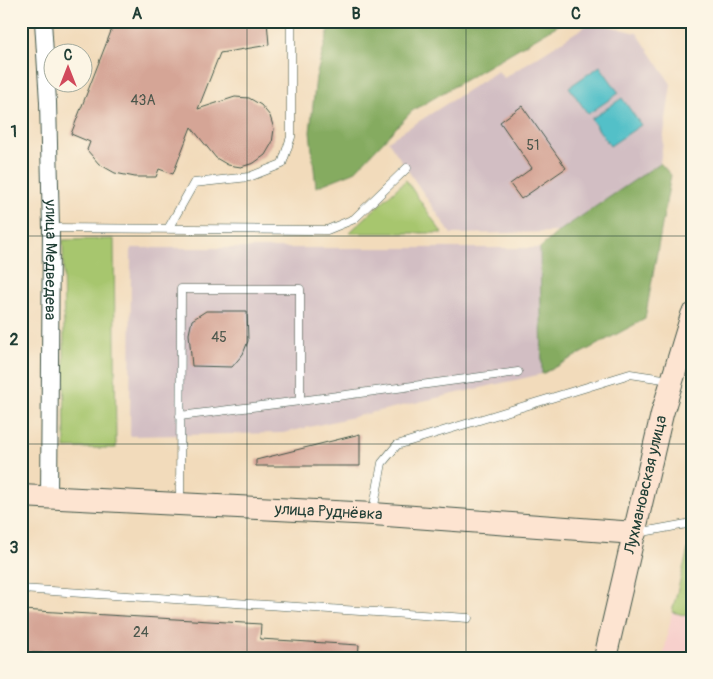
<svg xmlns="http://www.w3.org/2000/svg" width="713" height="679" viewBox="0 0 713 679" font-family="Pangolin,sans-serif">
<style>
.built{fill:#f7d0cc}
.industrial{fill:#d2bec3}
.green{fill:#a7c66e;stroke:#638251}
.forest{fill:#85ab61;stroke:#52744a}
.water{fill:#52c0c8;stroke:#387e7e}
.building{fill:#d5a596}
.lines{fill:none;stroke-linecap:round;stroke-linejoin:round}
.lane-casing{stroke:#3f5548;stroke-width:9}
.street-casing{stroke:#3f5548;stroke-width:18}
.secondary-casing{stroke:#3f5548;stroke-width:24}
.lane{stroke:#fff;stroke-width:8}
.street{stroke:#fff;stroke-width:16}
.secondary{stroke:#fde4d1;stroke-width:22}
.grid{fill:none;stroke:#1f3d34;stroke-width:1;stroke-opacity:0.55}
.labels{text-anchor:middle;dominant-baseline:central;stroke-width:4;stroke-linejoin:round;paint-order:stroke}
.number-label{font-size:14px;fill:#4c574c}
.street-label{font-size:16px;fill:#1f3d34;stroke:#fcf5e5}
.neatline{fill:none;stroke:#1f3d34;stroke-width:2}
.grid-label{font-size:16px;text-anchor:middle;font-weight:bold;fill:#1f3d34}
</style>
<rect width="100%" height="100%" fill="#fcf5e5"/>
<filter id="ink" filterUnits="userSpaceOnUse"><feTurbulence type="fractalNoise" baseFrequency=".02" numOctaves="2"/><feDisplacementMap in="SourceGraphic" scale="10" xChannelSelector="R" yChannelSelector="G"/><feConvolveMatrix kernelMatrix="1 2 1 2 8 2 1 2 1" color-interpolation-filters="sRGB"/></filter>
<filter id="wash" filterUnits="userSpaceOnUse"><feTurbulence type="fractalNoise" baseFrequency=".0096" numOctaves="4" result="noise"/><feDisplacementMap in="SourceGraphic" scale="20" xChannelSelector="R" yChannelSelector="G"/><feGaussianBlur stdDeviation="1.12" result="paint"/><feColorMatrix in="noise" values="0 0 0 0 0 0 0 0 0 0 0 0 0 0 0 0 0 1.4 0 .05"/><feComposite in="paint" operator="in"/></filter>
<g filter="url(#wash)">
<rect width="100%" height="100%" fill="#f2dbbb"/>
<!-- built -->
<path class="built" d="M 672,612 L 692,617 L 692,658 L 663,658 Z"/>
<!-- industrial -->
<path class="industrial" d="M 592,22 L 637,33 L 671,84 L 660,163 L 558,232 L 451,234 L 388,141 L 498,71 L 504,78 Z
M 131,248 L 540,248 L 542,374 L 283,433 L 130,436 Z"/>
<!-- green -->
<path class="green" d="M 406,180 L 442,233 L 349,233 Z
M 114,239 L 116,448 L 65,448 L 63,240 Z
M 692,534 L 692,617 L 672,612 Z"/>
<!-- forest -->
<path class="forest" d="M 331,21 L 565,21 L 412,111 L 354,172 L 316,187 L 310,132 L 316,77 Z
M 660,163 L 671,175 L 645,319 L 542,374 L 540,248 L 558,232 Z"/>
<!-- water -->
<path class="water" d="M 600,66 L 619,93 L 588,114 L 569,87 Z
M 622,98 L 641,125 L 610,146 L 591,119 Z"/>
<g id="blocks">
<!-- building -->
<path class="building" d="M 115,21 L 267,21 L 269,45 L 220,53 L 198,109 L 235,97 L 249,98 L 261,105 L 270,116 L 274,129 L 272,143 L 265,155 L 254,163 L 241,167 L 228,165 L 216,158 L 191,127 L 173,174 L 159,169 L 156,177 L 135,177 L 115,173 L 99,164 L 87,150 L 90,142 L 71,134 Z
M 522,106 L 566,168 L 521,199 L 510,184 L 532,168 L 500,122 Z
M 206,311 L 247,311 L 248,341 L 243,354 L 232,367 L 192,366 L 189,334 L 192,320 Z
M 360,434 L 360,466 L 256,466 L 256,460 Z
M 21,610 L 261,624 L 260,639 L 359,645 L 358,658 L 129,658 L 21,652 Z"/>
</g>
</g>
<g filter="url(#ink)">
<use href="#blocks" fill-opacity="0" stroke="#3f5548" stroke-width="1"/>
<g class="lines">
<!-- lane casing -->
<g class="lane-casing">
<path id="lane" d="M 51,228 L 327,230 L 354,219 L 407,168
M 168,229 L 194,183 L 249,177 L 282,164 L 291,137 L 291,21
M 300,401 L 518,372
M 180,416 L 300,401 L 300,289 L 181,289 L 180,503
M 373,511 L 382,463 L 397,445 L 630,374 L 670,380
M 637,533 L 692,523
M 21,589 L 468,618"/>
</g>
<!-- street casing -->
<g class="street-casing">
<g id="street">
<path id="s1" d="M 43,21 L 48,102 L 51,228 L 49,498"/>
</g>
</g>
<!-- secondary casing -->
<g class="secondary-casing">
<g id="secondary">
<path id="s2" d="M 21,496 L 373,514 L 635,533"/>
<path id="s3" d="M 605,658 L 662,414 L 692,315"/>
</g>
</g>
<!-- lane -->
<use href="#lane" class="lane"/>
<!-- street -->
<use href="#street" class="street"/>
<!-- secondary -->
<use href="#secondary" class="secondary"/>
</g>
</g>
<!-- grid -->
<path class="grid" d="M 247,21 L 247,658M 466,21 L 466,658M 21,236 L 692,236M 21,444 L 692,444"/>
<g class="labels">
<!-- number labels -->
<g class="number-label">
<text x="143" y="100">43А</text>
<text x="533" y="145">51</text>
<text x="219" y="337">45</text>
<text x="141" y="632">24</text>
</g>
<!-- street labels -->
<g class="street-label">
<text stroke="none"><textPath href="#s1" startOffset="239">улица Медведева</textPath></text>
<text stroke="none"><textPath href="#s3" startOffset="178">Лухмановская улица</textPath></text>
<text stroke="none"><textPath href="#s2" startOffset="308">улица Руднёвка</textPath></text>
</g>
</g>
<!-- margin -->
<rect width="713" height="679" fill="none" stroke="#fcf5e5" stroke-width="55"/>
<!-- north arrow -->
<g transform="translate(68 68)"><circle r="24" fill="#fcf5e5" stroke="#a4ab9e"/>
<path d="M0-4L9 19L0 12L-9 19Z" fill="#d1495b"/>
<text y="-8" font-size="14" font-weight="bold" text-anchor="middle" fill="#1f3d34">С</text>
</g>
<rect x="28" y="28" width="658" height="624" class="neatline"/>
<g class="grid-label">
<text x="137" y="19">A</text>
<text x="356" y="19">B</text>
<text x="576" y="19">C</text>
<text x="14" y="137">1</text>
<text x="14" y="345">2</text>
<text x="14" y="553">3</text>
</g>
</svg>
